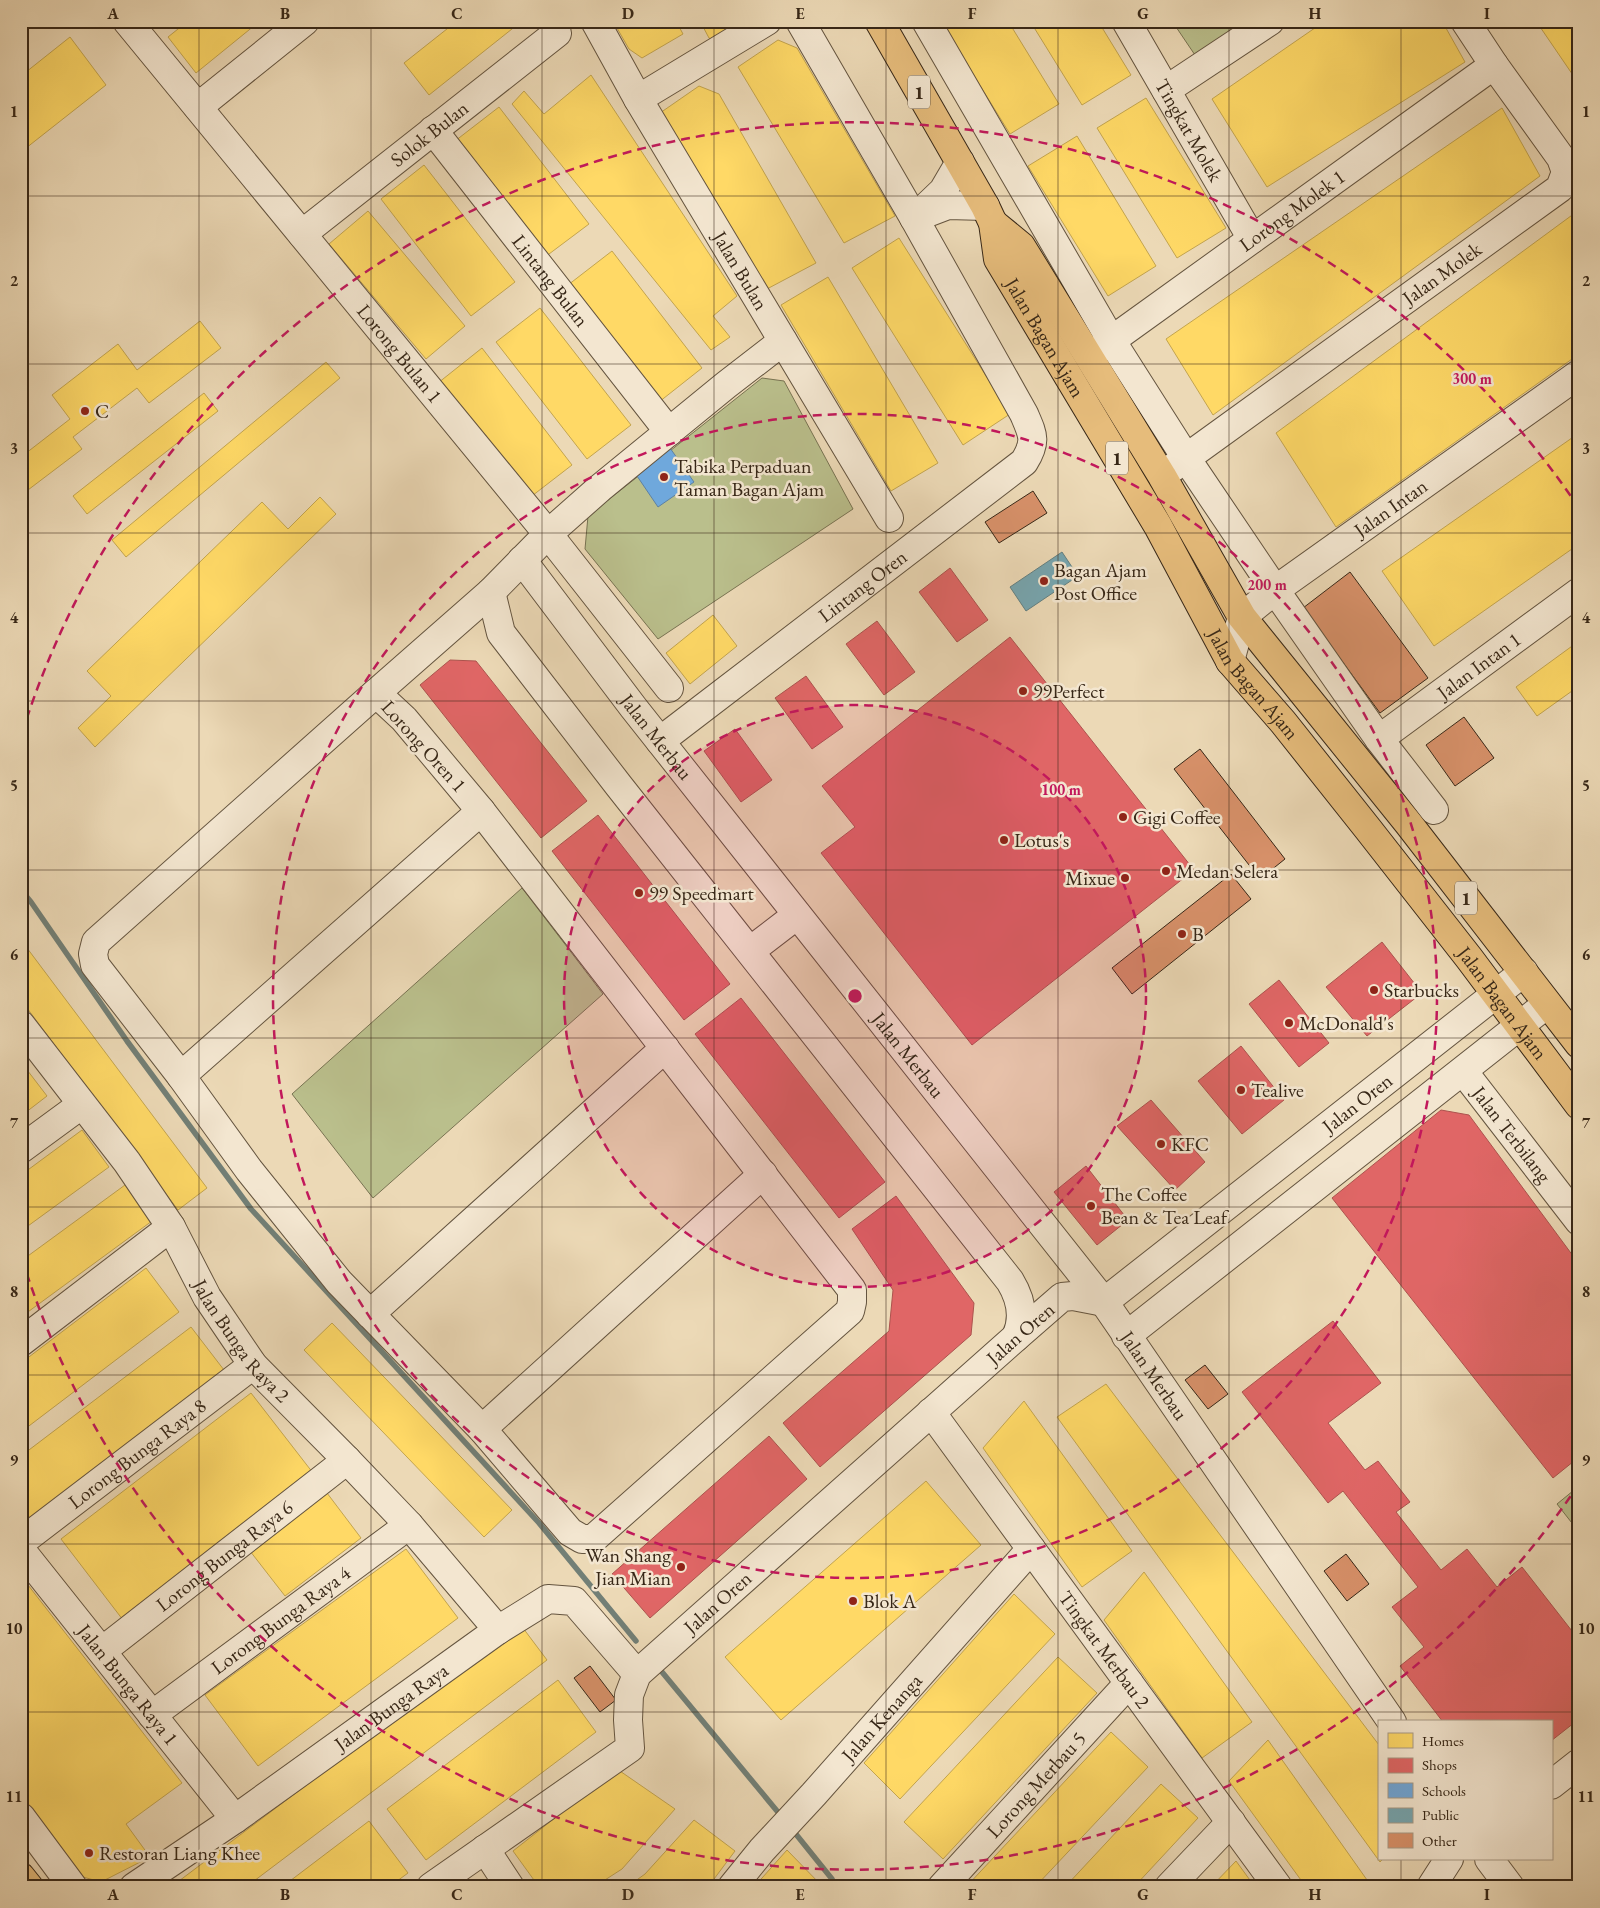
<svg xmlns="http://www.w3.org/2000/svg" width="1600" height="1908" viewBox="0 0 1600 1908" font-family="'EB Garamond',serif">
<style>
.green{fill:#babf8c;stroke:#787352}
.homes{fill:#ffd966;stroke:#c3a44e}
.shops{fill:#e06666;stroke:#ad534e}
.schools{fill:#6fa8dc;stroke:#5e81a1}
.public{fill:#76a5af;stroke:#637f81}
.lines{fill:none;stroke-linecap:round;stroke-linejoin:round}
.stream{stroke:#727f76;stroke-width:5.5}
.building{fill:#d8916a;stroke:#372717}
.minor-casing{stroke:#64543f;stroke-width:30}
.major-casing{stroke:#372717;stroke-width:30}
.minor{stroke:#f3e6d0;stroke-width:28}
.major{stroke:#e6bc7b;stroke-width:28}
.grid{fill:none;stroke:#372717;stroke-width:1;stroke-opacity:0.55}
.ring{fill:none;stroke:#c2185b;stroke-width:2.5;stroke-dasharray:9 6}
.poi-dot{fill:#8f2418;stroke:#f3e6d0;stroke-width:2}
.labels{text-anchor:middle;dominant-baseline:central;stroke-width:5;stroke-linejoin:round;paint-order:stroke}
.shield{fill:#f3e6d0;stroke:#6f604e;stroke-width:1}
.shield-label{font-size:19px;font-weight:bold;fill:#372717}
.street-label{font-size:20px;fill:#372717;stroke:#f3e6d0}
.poi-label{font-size:20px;fill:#372717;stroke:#f3e6d0;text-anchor:start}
.centre{fill:#c2185b;stroke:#f3e6d0;stroke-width:2.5}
.ring-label{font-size:15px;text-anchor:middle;font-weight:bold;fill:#c2185b;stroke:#f3e6d0;stroke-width:5;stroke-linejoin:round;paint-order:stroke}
.neatline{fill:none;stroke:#372717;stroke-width:2}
.grid-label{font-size:16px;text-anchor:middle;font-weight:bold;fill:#372717}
</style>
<rect width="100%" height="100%" fill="#ecd9b6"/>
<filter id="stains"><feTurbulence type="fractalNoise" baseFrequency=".004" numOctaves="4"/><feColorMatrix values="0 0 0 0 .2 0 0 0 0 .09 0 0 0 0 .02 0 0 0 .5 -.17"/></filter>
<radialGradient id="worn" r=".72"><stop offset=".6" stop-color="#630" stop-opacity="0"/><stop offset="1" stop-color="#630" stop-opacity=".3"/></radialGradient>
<!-- green -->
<path class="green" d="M 1172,21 L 1250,21 L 1197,58 Z
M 762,378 L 784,381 L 853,509 L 658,639 L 585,549 L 588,516 Z
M 522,888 L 603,994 L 373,1198 L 292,1094 Z
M 1579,1486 L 1579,1532 L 1557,1504 Z"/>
<!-- homes -->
<path class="homes" d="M 188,21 L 260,21 L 196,73 L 168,37 Z
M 457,21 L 522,21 L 429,95 L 404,63 Z
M 613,21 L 676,21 L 683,34 L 642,58 L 629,49 Z
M 700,21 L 751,21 L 719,43 L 709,38 Z
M 940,21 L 1008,21 L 1059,104 L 1010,134 Z
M 1030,21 L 1098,21 L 1131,75 L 1082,105 Z
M 1325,21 L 1442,21 L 1465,62 L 1267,187 L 1212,99 Z
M 1536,21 L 1579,21 L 1579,84 Z
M 70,37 L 106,85 L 21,152 L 21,76 Z
M 778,40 L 797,48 L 895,216 L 844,243 L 738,67 Z
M 591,75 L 737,296 L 713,316 L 730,337 L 711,350 L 512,104 L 524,91 L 544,114 Z
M 699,86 L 719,94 L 816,263 L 765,290 L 660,113 Z
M 1146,98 L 1226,228 L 1177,258 L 1097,128 Z
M 499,107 L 589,224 L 545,257 L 455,141 Z
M 1502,108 L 1540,176 L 1213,415 L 1166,339 Z
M 1077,136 L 1156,266 L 1108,296 L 1028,166 Z
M 424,165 L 515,282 L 471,316 L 381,199 Z
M 1579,210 L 1579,354 L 1336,527 L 1276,433 Z
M 368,211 L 465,326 L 426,359 L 329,244 Z
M 899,238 L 1010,414 L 963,445 L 852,268 Z
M 612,251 L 702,368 L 659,402 L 568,285 Z
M 828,277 L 938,463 L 891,491 L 781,305 Z
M 540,308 L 631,425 L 587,459 L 496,342 Z
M 200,321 L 221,348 L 149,403 L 137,388 L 73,437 L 82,449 L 24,493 L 21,489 L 21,457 L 70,419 L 52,395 L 118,344 L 137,370 Z
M 482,348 L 572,465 L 528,499 L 438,383 Z
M 326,362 L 340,378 L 126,557 L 112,540 Z
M 204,393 L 218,411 L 87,514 L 73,496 Z
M 1579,433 L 1579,544 L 1434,646 L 1382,571 Z
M 320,497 L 336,514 L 95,747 L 78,728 L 111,696 L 87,671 L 262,502 L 288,529 Z
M 713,615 L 737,646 L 690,684 L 666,653 Z
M 1579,641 L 1579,686 L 1537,716 L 1516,687 Z
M 21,940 L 207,1188 L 178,1210 L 21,1000 Z
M 21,1062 L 47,1096 L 21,1116 Z
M 82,1130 L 109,1167 L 21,1231 L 21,1175 Z
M 1437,1142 L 1458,1168 L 1415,1200 L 1572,1404 L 1579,1399 L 1579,1444 L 1551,1465 L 1353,1208 Z
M 125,1185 L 152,1221 L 21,1317 L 21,1261 Z
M 146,1268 L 179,1312 L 21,1432 L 21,1363 Z
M 332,1323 L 512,1510 L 484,1537 L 304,1350 Z
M 191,1327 L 224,1370 L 30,1518 L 21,1507 L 21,1456 Z
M 1106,1384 L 1379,1745 L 1379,1859 L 1383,1859 L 1380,1862 L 1057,1417 Z
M 251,1393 L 313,1473 L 123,1620 L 61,1539 Z
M 1024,1401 L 1132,1551 L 1082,1587 L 983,1448 Z
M 926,1481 L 981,1545 L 781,1720 L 725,1657 Z
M 327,1493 L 361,1538 L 285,1596 L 250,1551 Z
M 406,1549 L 458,1618 L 258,1766 L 205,1695 Z
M 1144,1572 L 1252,1722 L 1202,1758 L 1104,1620 Z
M 21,1576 L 182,1783 L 126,1824 L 150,1857 L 101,1882 L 83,1877 L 21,1795 Z
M 1014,1594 L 1055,1634 L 900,1799 L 864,1763 Z
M 520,1624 L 547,1660 L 246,1887 L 171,1887 Z
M 1058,1657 L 1097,1693 L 943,1859 L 904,1822 Z
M 558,1680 L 596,1732 L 426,1860 L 387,1809 Z
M 1111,1732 L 1148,1767 L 1035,1887 L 966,1887 Z
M 1268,1740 L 1372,1887 L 1306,1887 L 1229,1781 Z
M 617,1769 L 675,1809 L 622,1869 L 594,1887 L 539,1887 L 513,1851 Z
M 1161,1784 L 1198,1818 L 1134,1887 L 1065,1887 Z
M 694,1820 L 735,1851 L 708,1887 L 627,1887 L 645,1874 Z
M 369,1821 L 408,1873 L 389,1887 L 282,1887 Z
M 787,1850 L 823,1887 L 754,1887 Z
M 1236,1861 L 1255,1887 L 1211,1887 Z"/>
<!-- shops -->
<path class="shops" d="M 950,568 L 988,620 L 957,642 L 919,592 Z
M 877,621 L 915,672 L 884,695 L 846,644 Z
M 1010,637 L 1194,870 L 972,1045 L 821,853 L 855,827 L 822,786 Z
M 450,660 L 476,661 L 587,801 L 541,838 L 420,685 Z
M 806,676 L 843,727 L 812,749 L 775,698 Z
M 735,729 L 772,780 L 741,802 L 704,751 Z
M 598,815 L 730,984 L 684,1020 L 552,851 Z
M 1382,942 L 1422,993 L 1367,1036 L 1326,987 Z
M 1279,980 L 1329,1043 L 1299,1067 L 1249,1004 Z
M 741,998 L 885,1182 L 839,1218 L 695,1034 Z
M 1241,1046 L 1284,1100 L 1242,1134 L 1198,1081 Z
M 1151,1100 L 1205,1162 L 1175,1190 L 1117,1126 Z
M 1441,1110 L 1469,1115 L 1579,1264 L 1579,1457 L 1553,1478 L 1332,1198 Z
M 1086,1166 L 1128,1220 L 1097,1245 L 1054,1192 Z
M 896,1196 L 974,1303 L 971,1335 L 820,1467 L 783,1423 L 889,1331 L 893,1290 L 852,1229 Z
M 1333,1321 L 1381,1383 L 1328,1423 L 1365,1470 L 1378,1461 L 1410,1502 L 1396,1512 L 1441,1570 L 1467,1549 L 1497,1587 L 1522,1567 L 1579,1640 L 1579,1719 L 1551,1741 L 1551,1722 L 1443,1722 L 1400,1666 L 1424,1647 L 1392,1607 L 1418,1587 L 1343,1491 L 1328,1503 L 1242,1392 Z
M 769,1436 L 807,1479 L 650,1618 L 612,1574 Z"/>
<!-- schools -->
<path class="schools" d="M 670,448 L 694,482 L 658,507 L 635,473 Z"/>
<!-- public -->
<path class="public" d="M 1062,552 L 1078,576 L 1026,611 L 1010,587 Z"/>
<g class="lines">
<!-- stream -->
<path class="stream" d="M 21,890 L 31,902 L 127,1041 L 251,1209 L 539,1523 L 636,1641
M 662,1672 L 782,1817
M 791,1828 L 832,1879
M 838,1886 L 839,1887"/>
</g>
<!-- building -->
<path class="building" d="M 1033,491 L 1047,513 L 999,543 L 985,522 Z
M 1350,572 L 1428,678 L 1380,713 L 1303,608 Z
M 1464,717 L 1494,758 L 1455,786 L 1426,745 Z
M 1200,749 L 1285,859 L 1260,879 L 1174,769 Z
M 1231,874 L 1251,899 L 1132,994 L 1112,968 Z
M 1205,1365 L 1228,1394 L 1208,1409 L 1185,1380 Z
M 1346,1554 L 1369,1584 L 1347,1601 L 1324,1571 Z
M 590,1666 L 616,1700 L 600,1712 L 574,1678 Z"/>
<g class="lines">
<!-- minor casing -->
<g class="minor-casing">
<g id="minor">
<path id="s1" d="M 127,21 L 548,534 L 669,688"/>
<path id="s2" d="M 595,21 L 638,99 L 889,518"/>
<path d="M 926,21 L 1111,340 L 1186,458 L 1275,590 L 1379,739 L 1434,810"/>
<path id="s3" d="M 1126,21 L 1252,239"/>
<path d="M 1166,90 L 1270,21"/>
<path d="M 638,99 L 767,21"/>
<path d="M 198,107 L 305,21"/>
<path id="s4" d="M 433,130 L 669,432"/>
<path d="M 921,212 L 943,191 L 960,162"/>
<path d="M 914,218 L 948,205 L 985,206"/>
<path id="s5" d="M 302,234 L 557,33"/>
<path id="s6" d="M 1098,350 L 1494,65"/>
<path id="s7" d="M 1171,469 L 1560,188 L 1566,172 L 1561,158 L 1494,65 L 1465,21"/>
<path id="s8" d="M 522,560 L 633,707 L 1104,1302 L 1392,1722"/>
<path d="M 491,592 L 501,633 L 619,786 L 1010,1281 C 1021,1299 1025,1318 1016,1337"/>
<path id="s9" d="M 1230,661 L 1242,617 L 1275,590 L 1579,374"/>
<path d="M 376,693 L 404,719 L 481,811 L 852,1290 L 852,1302 L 850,1311 L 593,1539 L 582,1539 L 570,1532 L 482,1429 L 339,1282 L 249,1170 L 181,1076 L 95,965 L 93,954 L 96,942 Z"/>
<path d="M 376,693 L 491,592 L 548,534 L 600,488 L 726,385 L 783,341"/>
<path id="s10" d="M 1379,739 L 1579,592"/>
<path id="s11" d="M 660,741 L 1024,462 C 1037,441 1033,435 1024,414 L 914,218 L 800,21"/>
<path d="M 750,951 L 797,915"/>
<path id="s12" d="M 21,1025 L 127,1162 L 171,1227 L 207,1297 L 253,1365 L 347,1460 L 409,1525 L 498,1630"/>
<path id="s13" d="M 1463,1071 L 1579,1221"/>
<path d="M 181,1076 L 481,811"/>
<path d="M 21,1149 L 81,1105"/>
<path d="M 370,1314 L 665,1048"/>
<path d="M 1126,1336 L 1547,1004"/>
<path d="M 21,1342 L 171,1227"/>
<path id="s14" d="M 931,1412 L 1278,1887"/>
<path d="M 482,1429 L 763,1174"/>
<path id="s15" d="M 21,1542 L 253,1365"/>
<path id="s16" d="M 21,1550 L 235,1819"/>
<path id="s17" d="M 102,1651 L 347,1460"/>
<path id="s18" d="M 152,1715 L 409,1525"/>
<path d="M 1551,1785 L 1579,1763"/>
<path d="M 21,1817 L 73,1887"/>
<path d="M 485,1849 L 510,1887"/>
<path d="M 1489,1859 L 1510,1887"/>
<path id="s19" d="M 134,1887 L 235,1819 L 498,1630 L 548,1599 L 574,1601 L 637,1674"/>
<path id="s20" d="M 431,1887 L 630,1748 L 628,1720 L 629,1695 L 637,1674 L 1016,1337 L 1062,1297 L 1073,1296 L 1104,1302 L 1524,972"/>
<path id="s21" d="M 732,1887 L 762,1850 L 814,1794 L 1031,1549"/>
<path id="s22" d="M 942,1887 L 1129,1683"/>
<path d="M 1169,1887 L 1231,1822"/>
<path d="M 1431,1887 L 1449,1859"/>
</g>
</g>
<!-- major casing -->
<g class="major-casing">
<g id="major">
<path id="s23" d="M 879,21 L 985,206 L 993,223 L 998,259 L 1158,526 L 1230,661 L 1283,722 L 1368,829 L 1469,958 L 1579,1105"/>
<path d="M 993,223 L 1021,246 L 1162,476 L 1242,617 L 1408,823 L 1579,1044"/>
<path d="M 21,1877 L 29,1887"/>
</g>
</g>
<!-- minor -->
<use href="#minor" class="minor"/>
<!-- major -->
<use href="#major" class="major"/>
</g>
<!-- grid -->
<path class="grid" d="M 199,21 L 199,1887M 371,21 L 371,1887M 542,21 L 542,1887M 714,21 L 714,1887M 886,21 L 886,1887M 1058,21 L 1058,1887M 1229,21 L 1229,1887M 1401,21 L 1401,1722M 21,196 L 1579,196M 21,364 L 1579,364M 21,533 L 1579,533M 21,701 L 1579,701M 21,870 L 1579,870M 21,1038 L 1579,1038M 21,1207 L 1579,1207M 21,1375 L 1579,1375M 21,1544 L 1579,1544M 21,1712 L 1579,1712M 1401,1859 L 1401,1887"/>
<!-- distance rings -->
<circle cx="855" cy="996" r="291" fill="#c2185b" fill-opacity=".12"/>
<g class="ring">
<circle cx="855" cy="996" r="291"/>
<circle cx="855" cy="996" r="582"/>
<path d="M1579 1484A873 873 0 0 1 22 1259M22 733A873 873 0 0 1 1579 508"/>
</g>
<!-- markers -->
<g class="poi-dot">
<circle cx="85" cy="411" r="5"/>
<circle cx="664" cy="477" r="5"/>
<circle cx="1044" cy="581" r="5"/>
<circle cx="1023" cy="691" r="5"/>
<circle cx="1123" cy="817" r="5"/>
<circle cx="1004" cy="840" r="5"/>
<circle cx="1166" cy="871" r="5"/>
<circle cx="1125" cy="878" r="5"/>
<circle cx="639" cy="893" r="5"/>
<circle cx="1182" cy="934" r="5"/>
<circle cx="1374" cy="990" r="5"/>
<circle cx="1289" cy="1023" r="5"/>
<circle cx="1241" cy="1090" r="5"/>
<circle cx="1161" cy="1144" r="5"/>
<circle cx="1091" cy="1206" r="5"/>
<circle cx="681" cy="1567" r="5"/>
<circle cx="853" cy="1601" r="5"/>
<circle cx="89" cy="1853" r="5"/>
</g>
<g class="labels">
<!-- shield labels -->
<g class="shield">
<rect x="908" y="75.5" width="22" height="33" rx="4"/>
<rect x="1106" y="441.5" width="22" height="33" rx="4"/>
<rect x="1455" y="881.5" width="22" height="33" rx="4"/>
</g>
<g class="shield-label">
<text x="919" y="92">1</text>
<text x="1117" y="458">1</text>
<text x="1466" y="898">1</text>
</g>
<!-- street labels -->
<g class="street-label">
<text stroke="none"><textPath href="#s3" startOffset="126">Tingkat Molek</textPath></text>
<text stroke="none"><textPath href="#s5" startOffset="162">Solok Bulan</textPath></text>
<text stroke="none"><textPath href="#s6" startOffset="239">Lorong Molek 1</textPath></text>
<text stroke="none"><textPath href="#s2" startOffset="289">Jalan Bulan</textPath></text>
<text stroke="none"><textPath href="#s7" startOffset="334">Jalan Molek</textPath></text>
<text stroke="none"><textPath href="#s4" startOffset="191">Lintang Bulan</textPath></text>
<text stroke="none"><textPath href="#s23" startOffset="360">Jalan Bagan Ajam</textPath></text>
<text stroke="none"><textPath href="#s1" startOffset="430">Lorong Bulan 1</textPath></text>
<text stroke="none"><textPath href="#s9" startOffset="230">Jalan Intan</textPath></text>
<text stroke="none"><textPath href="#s11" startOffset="255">Lintang Oren</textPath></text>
<text stroke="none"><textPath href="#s10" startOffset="124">Jalan Intan 1</textPath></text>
<text stroke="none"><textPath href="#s23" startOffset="765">Jalan Bagan Ajam</textPath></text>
<text stroke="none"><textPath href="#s8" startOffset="222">Jalan Merbau</textPath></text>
<text transform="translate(424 746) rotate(48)">Lorong Oren 1</text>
<text stroke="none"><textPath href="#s23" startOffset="1170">Jalan Bagan Ajam</textPath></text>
<text stroke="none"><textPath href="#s8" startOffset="628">Jalan Merbau</textPath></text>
<text stroke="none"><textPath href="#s20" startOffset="1251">Jalan Oren</textPath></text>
<text stroke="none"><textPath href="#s13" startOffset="80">Jalan Terbilang</textPath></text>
<text stroke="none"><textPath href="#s20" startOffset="831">Jalan Oren</textPath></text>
<text stroke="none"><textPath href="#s12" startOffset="386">Jalan Bunga Raya 2</textPath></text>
<text stroke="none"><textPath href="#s8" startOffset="1032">Jalan Merbau</textPath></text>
<text stroke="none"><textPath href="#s15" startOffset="146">Lorong Bunga Raya 8</textPath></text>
<text stroke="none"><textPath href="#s17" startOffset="155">Lorong Bunga Raya 6</textPath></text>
<text stroke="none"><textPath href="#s20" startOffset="426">Jalan Oren</textPath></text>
<text stroke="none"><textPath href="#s18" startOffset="160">Lorong Bunga Raya 4</textPath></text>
<text stroke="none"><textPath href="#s14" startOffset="294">Tingkat Merbau 2</textPath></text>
<text stroke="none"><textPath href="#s16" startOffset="172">Jalan Bunga Raya 1</textPath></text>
<text stroke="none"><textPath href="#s19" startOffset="314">Jalan Bunga Raya</textPath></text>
<text stroke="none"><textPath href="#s21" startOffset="226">Jalan Kenanga</textPath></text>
<text stroke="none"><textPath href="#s22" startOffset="139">Lorong Merbau 5</textPath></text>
</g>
<!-- poi labels -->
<g class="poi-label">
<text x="95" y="411">C</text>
<text x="674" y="466">Tabika Perpaduan<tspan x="674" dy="23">Taman Bagan Ajam</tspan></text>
<text x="1054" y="570">Bagan Ajam<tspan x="1054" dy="23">Post Office</tspan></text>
<text x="1033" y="691">99Perfect</text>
<text x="1133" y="817">Gigi Coffee</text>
<text x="1014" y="840">Lotus's</text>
<text x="1176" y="871">Medan Selera</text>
<text x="1115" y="878" text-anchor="end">Mixue</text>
<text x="649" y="893">99 Speedmart</text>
<text x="1192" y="934">B</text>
<text x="1384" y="990">Starbucks</text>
<text x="1299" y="1023">McDonald's</text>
<text x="1251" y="1090">Tealive</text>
<text x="1171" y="1144">KFC</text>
<text x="1101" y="1194">The Coffee<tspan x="1101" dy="23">Bean &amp; Tea Leaf</tspan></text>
<text x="671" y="1555" text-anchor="end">Wan Shang<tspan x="671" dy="23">Jian Mian</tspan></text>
<text x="863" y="1601">Blok A</text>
<text x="99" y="1853">Restoran Liang Khee</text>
</g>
</g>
<circle cx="855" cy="996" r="8" class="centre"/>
<g class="ring-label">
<text x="1472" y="384">300 m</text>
<text x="1267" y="590">200 m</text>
<text x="1061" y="795">100 m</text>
</g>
<!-- margin -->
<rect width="1600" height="1908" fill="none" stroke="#ecd9b6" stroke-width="55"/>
<!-- legend -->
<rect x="1378" y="1720" width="175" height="140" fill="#f3e6d0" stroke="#a89a86"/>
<rect x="1388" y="1733" width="25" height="15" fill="#ffd966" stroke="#a89a86"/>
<text x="1422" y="1746" font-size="15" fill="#372717">Homes</text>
<rect x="1388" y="1758" width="25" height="15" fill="#e06666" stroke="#a89a86"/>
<text x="1422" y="1770" font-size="15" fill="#372717">Shops</text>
<rect x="1388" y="1783" width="25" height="15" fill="#6fa8dc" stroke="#a89a86"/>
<text x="1422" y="1796" font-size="15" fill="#372717">Schools</text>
<rect x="1388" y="1808" width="25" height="15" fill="#76a5af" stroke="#a89a86"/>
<text x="1422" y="1820" font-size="15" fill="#372717">Public</text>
<rect x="1388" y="1833" width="25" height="15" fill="#d8916a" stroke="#a89a86"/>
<text x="1422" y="1846" font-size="15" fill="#372717">Other</text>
<rect x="28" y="28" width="1544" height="1852" class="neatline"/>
<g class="grid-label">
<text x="113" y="19">A</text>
<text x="285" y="19">B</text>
<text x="457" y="19">C</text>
<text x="628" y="19">D</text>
<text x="800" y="19">E</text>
<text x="972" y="19">F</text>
<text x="1143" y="19">G</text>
<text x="1315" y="19">H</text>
<text x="1487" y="19">I</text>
<text x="14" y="117">1</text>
<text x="1586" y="117">1</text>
<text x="14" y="286">2</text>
<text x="1586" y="286">2</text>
<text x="14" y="454">3</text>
<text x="1586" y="454">3</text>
<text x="14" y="623">4</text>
<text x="1586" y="623">4</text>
<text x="14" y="791">5</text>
<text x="1586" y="791">5</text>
<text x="14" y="960">6</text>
<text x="1586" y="960">6</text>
<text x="14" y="1128">7</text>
<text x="1586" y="1128">7</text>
<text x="14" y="1297">8</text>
<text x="1586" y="1297">8</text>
<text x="14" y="1465">9</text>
<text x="1586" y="1465">9</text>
<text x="14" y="1634">10</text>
<text x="1586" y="1634">10</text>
<text x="14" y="1802">11</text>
<text x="1586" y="1802">11</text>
<text x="113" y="1900">A</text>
<text x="285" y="1900">B</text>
<text x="457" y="1900">C</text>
<text x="628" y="1900">D</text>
<text x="800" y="1900">E</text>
<text x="972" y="1900">F</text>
<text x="1143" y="1900">G</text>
<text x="1315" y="1900">H</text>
<text x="1487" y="1900">I</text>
</g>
<rect width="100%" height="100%" filter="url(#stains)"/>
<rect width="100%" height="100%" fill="url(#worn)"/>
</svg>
